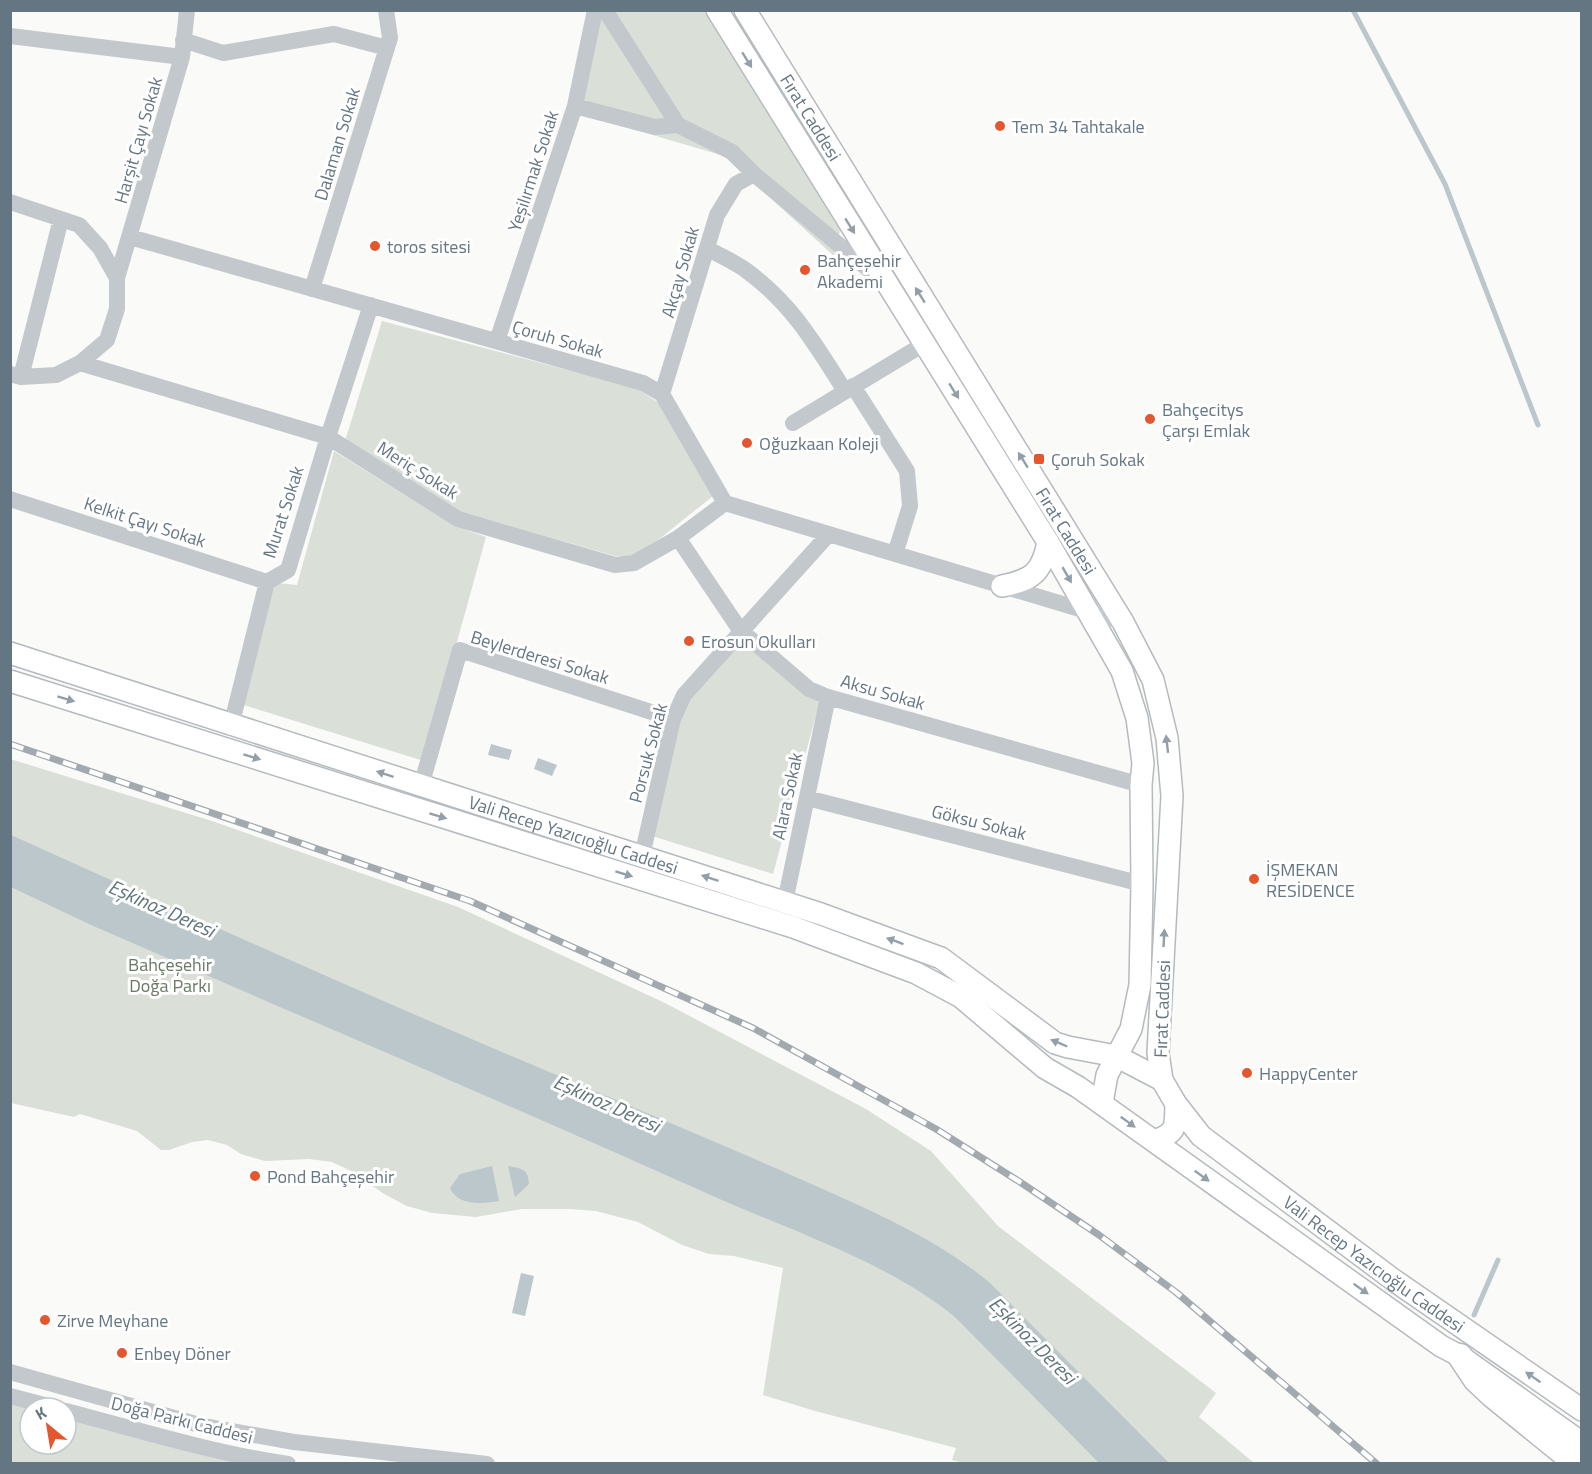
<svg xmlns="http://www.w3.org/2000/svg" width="1592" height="1474" viewBox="0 0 1592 1474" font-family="'Titillium Web',sans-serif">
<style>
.green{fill:#dadfd7}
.water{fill:#bbc7cb}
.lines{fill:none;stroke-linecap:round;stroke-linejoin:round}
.stream{stroke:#bbc7cb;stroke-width:5}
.major-casing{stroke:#b5babe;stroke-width:24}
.highway-casing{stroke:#b4b9bd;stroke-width:27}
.minor{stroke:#c3c8cc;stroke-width:16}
.major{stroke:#fff;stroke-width:21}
.highway{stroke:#fff;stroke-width:24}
.rail-casing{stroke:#a2aab0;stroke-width:7}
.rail{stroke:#fff;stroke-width:4.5;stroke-dasharray:14;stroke-linecap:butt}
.oneway{fill:#939fa8}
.poi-dot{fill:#e4572e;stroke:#fff;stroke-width:2}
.labels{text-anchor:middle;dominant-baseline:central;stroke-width:6;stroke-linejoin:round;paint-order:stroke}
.street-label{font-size:18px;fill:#657683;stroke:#fff}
.poi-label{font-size:18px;fill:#657683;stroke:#fff;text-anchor:start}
.park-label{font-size:18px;fill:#687a64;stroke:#fff}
.water-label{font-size:20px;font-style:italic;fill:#60757c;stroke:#fff}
</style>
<rect width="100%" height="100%" fill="#fafaf8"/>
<!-- green -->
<path class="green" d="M 594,11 L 704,11 L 840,230 L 834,256 L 724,156 L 568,110 Z
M 382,321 L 636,388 L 659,403 L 713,496 L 638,556 L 615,556 L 457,511 L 345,441 Z
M 334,451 L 455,526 L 486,537 L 424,761 L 234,702 L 267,582 L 297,585 Z
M 741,638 L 821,697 L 773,874 L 649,835 L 687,697 Z
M 10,759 L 212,821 L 458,907 L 665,1003 L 866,1109 L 931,1151 L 998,1226 L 1216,1393 L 1199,1417 L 1254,1463 L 964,1463 L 952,1460 L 956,1448 L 815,1411 L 763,1395 L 783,1268 L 734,1256 L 709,1254 L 682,1245 L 638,1222 L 596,1211 L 570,1209 L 522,1209 L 476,1217 L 432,1213 L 407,1206 L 384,1194 L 353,1172 L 332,1162 L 309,1159 L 265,1161 L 241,1154 L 227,1145 L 208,1140 L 192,1142 L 169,1150 L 161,1150 L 137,1131 L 80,1114 L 74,1117 L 11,1103 Z
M 10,1396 L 30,1408 L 30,1444 L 66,1444 L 66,1411 L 288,1463 L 11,1463 Z"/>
<!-- water -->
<path class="water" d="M 491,744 L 512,750 L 509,760 L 488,755 Z
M 538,758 L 557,765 L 552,776 L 534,769 Z
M 11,835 C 195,918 379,1001 566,1079 C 644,1112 722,1144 800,1179 C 865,1208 933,1236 989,1282 L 1169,1463 L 1099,1463 L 956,1318 C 888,1261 785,1229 704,1192 C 501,1101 295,1014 91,925 L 11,887 Z
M 492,1166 L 499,1201 C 482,1204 458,1206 450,1188 L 460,1174 Z
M 508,1166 C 522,1169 528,1168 529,1184 L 515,1197 Z
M 521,1273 L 534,1276 L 525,1316 L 512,1313 Z"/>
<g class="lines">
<!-- stream -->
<path class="stream" d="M 1353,10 L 1445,184 L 1538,425
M 1474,1315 L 1498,1260"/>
<!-- major casing -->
<g class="major-casing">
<g id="major">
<path d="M 717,10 L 1048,542 L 1122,671 L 1137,718 L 1143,763 L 1141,785 L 1142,884 L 1140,985 L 1131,1029 L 1107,1075 L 1102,1103"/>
<path id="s1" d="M 745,10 L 1123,622 L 1153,680 L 1167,738 L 1172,796 L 1158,1053 L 1162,1080"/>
<path d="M 1002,586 C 1031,580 1042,574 1048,542"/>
<path id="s2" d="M 10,653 L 821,914 L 941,958 L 1055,1043 L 1068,1047 L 1116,1056 L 1162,1080 L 1176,1104 L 1201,1136 L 1395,1281 L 1582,1410"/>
<path d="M 10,681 L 793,927 L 916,973 L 961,997 L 1045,1068 L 1078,1087 L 1441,1346 L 1460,1356 L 1582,1443"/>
<path d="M 1155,1141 C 1178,1132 1175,1127 1176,1104"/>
</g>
</g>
<!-- highway casing -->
<g class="highway-casing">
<path id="highway" d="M 1460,1356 L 1476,1380 L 1492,1395 L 1577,1464"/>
</g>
<!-- minor -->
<path class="minor" d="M 605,10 L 678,125 L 732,152 L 754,174 L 880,279
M 10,36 L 182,57
M 183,40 L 223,53 L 334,34 L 387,48
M 575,106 L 655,127 L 678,125
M 10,202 L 79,225 L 100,248 L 117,278 L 117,309 L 107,340 L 80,363 L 56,375 L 21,377 L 10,374
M 130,237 L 643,383 L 662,394 L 725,503 L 1123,622
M 707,248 C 720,256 735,262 747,271 C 793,305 815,344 845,391
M 117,278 L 182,57 L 187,10
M 312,289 L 390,38 L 386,10
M 497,341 L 575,106 L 595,10
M 80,363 L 328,437 L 458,519 L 615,565 L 634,563 L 678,538 L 725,503
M 21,377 L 61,219
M 853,386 L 907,471 L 910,506 L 895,554
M 662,394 L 717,215 L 736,184 L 754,174
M 793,423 L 924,344
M 10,499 L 267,582
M 678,538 L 740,630 L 809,689 L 828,697 L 1141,785
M 231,726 L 267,582 L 288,570 L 328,437 L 371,305
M 421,786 L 460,650 L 673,719
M 807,798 L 1142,884
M 642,856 L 673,719 L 684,695 L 829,534
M 785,902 L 828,697
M 10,1372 L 203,1426 L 294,1442 L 487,1464
M 10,1396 L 56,1408
M 66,1411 C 139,1430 213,1453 288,1464"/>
<!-- major -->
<use href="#major" class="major"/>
<!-- highway -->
<use href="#highway" class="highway"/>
<!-- rail casing -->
<g class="rail-casing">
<path id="rail" d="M 10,744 L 470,901 L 753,1028 L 936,1129 L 1020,1182 L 1099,1235 L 1177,1293 L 1377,1464"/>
</g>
<!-- rail -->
<use href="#rail" class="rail"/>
</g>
<!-- one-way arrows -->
<defs><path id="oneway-solid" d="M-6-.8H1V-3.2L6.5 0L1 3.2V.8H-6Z" transform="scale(1.5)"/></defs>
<g class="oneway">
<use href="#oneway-solid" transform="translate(747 60) rotate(58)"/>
<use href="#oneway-solid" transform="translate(850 226) rotate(58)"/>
<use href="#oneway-solid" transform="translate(920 295) rotate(-122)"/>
<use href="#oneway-solid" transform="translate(954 391) rotate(58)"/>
<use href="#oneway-solid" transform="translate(1023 460) rotate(-122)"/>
<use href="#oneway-solid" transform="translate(1067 575) rotate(60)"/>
<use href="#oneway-solid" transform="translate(66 699) rotate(17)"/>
<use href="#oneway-solid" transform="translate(1167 744) rotate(-97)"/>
<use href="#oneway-solid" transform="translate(252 757) rotate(17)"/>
<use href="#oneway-solid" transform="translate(385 774) rotate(-162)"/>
<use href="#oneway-solid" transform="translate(438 816) rotate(17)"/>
<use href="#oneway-solid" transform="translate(624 874) rotate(17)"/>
<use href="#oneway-solid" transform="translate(710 878) rotate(-162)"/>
<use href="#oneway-solid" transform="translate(1164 938) rotate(-87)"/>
<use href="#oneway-solid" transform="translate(895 941) rotate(-160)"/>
<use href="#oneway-solid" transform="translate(1059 1043) rotate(-157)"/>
<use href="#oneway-solid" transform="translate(1128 1122) rotate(36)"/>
<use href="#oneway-solid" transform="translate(1202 1176) rotate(36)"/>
<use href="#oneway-solid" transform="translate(1361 1289) rotate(35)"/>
<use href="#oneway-solid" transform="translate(1533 1377) rotate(-145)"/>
</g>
<!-- markers -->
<g class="poi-dot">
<circle cx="1000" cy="126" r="6"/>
<circle cx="375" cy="246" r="6"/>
<circle cx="805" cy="270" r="6"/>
<circle cx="1150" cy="419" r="6"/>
<circle cx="747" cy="443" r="6"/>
<rect x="1033" y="453" width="12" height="12" rx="3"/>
<circle cx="689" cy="641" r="6"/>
<circle cx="1254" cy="879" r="6"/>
<circle cx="1247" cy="1073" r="6"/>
<circle cx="255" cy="1176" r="6"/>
<circle cx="45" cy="1320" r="6"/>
<circle cx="122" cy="1353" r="6"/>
</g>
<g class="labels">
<!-- street labels -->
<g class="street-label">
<text stroke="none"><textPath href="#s1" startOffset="126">Fırat Caddesi</textPath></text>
<text transform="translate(138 140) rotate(-74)">Harşit Çayı Sokak</text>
<text transform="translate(337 144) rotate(-73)">Dalaman Sokak</text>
<text transform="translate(533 171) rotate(-72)">Yeşilırmak Sokak</text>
<text transform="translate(680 272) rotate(-74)">Akçay Sokak</text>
<text transform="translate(558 339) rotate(16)">Çoruh Sokak</text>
<text transform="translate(418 470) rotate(32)">Meriç Sokak</text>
<text transform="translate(283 512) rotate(-72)">Murat Sokak</text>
<text transform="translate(145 522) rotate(18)">Kelkit Çayı Sokak</text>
<text stroke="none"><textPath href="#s1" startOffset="612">Fırat Caddesi</textPath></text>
<text transform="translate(540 657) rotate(17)">Beylerderesi Sokak</text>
<text transform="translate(883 692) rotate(16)">Aksu Sokak</text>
<text transform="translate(648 753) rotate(-75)">Porsuk Sokak</text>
<text transform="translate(787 796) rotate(-78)">Alara Sokak</text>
<text transform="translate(979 822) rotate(14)">Göksu Sokak</text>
<text stroke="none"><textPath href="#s2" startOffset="592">Vali Recep Yazıcıoğlu Caddesi</textPath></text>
<text transform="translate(1162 1009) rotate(-88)">Fırat Caddesi</text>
<text stroke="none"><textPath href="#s2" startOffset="1520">Vali Recep Yazıcıoğlu Caddesi</textPath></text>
<text transform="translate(182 1420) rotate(14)">Doğa Parkı Caddesi</text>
</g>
<!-- poi labels -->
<g class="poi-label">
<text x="1012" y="126">Tem 34 Tahtakale</text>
<text x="387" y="246">toros sitesi</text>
<text x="817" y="260">Bahçeşehir<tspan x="817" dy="21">Akademi</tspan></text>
<text x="1162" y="409">Bahçecitys<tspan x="1162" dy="21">Çarşı Emlak</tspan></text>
<text x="759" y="443">Oğuzkaan Koleji</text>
<text x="1051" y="459">Çoruh Sokak</text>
<text x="701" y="641">Erosun Okulları</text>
<text x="1266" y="869">İŞMEKAN<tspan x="1266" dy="21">RESİDENCE</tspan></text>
<text x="1259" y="1073">HappyCenter</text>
<text x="267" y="1176">Pond Bahçeşehir</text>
<text x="57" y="1320">Zirve Meyhane</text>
<text x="134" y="1353">Enbey Döner</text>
</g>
<!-- park labels -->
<g class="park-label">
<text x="170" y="964">Bahçeşehir<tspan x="170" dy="21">Doğa Parkı</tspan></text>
</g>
<!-- water labels -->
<g class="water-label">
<text transform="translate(162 908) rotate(24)">Eşkinoz Deresi</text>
<text transform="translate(607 1103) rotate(24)">Eşkinoz Deresi</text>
<text transform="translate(1033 1340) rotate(45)">Eşkinoz Deresi</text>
</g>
</g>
<!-- border -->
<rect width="1592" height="1474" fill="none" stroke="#657683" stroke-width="24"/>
<!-- north arrow -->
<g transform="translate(48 1426) rotate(330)"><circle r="28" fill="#ffffff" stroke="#c1c8cd" stroke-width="1.5"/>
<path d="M0-4.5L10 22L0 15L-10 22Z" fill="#e4572e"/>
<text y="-9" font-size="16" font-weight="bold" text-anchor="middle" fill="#657683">K</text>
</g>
</svg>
